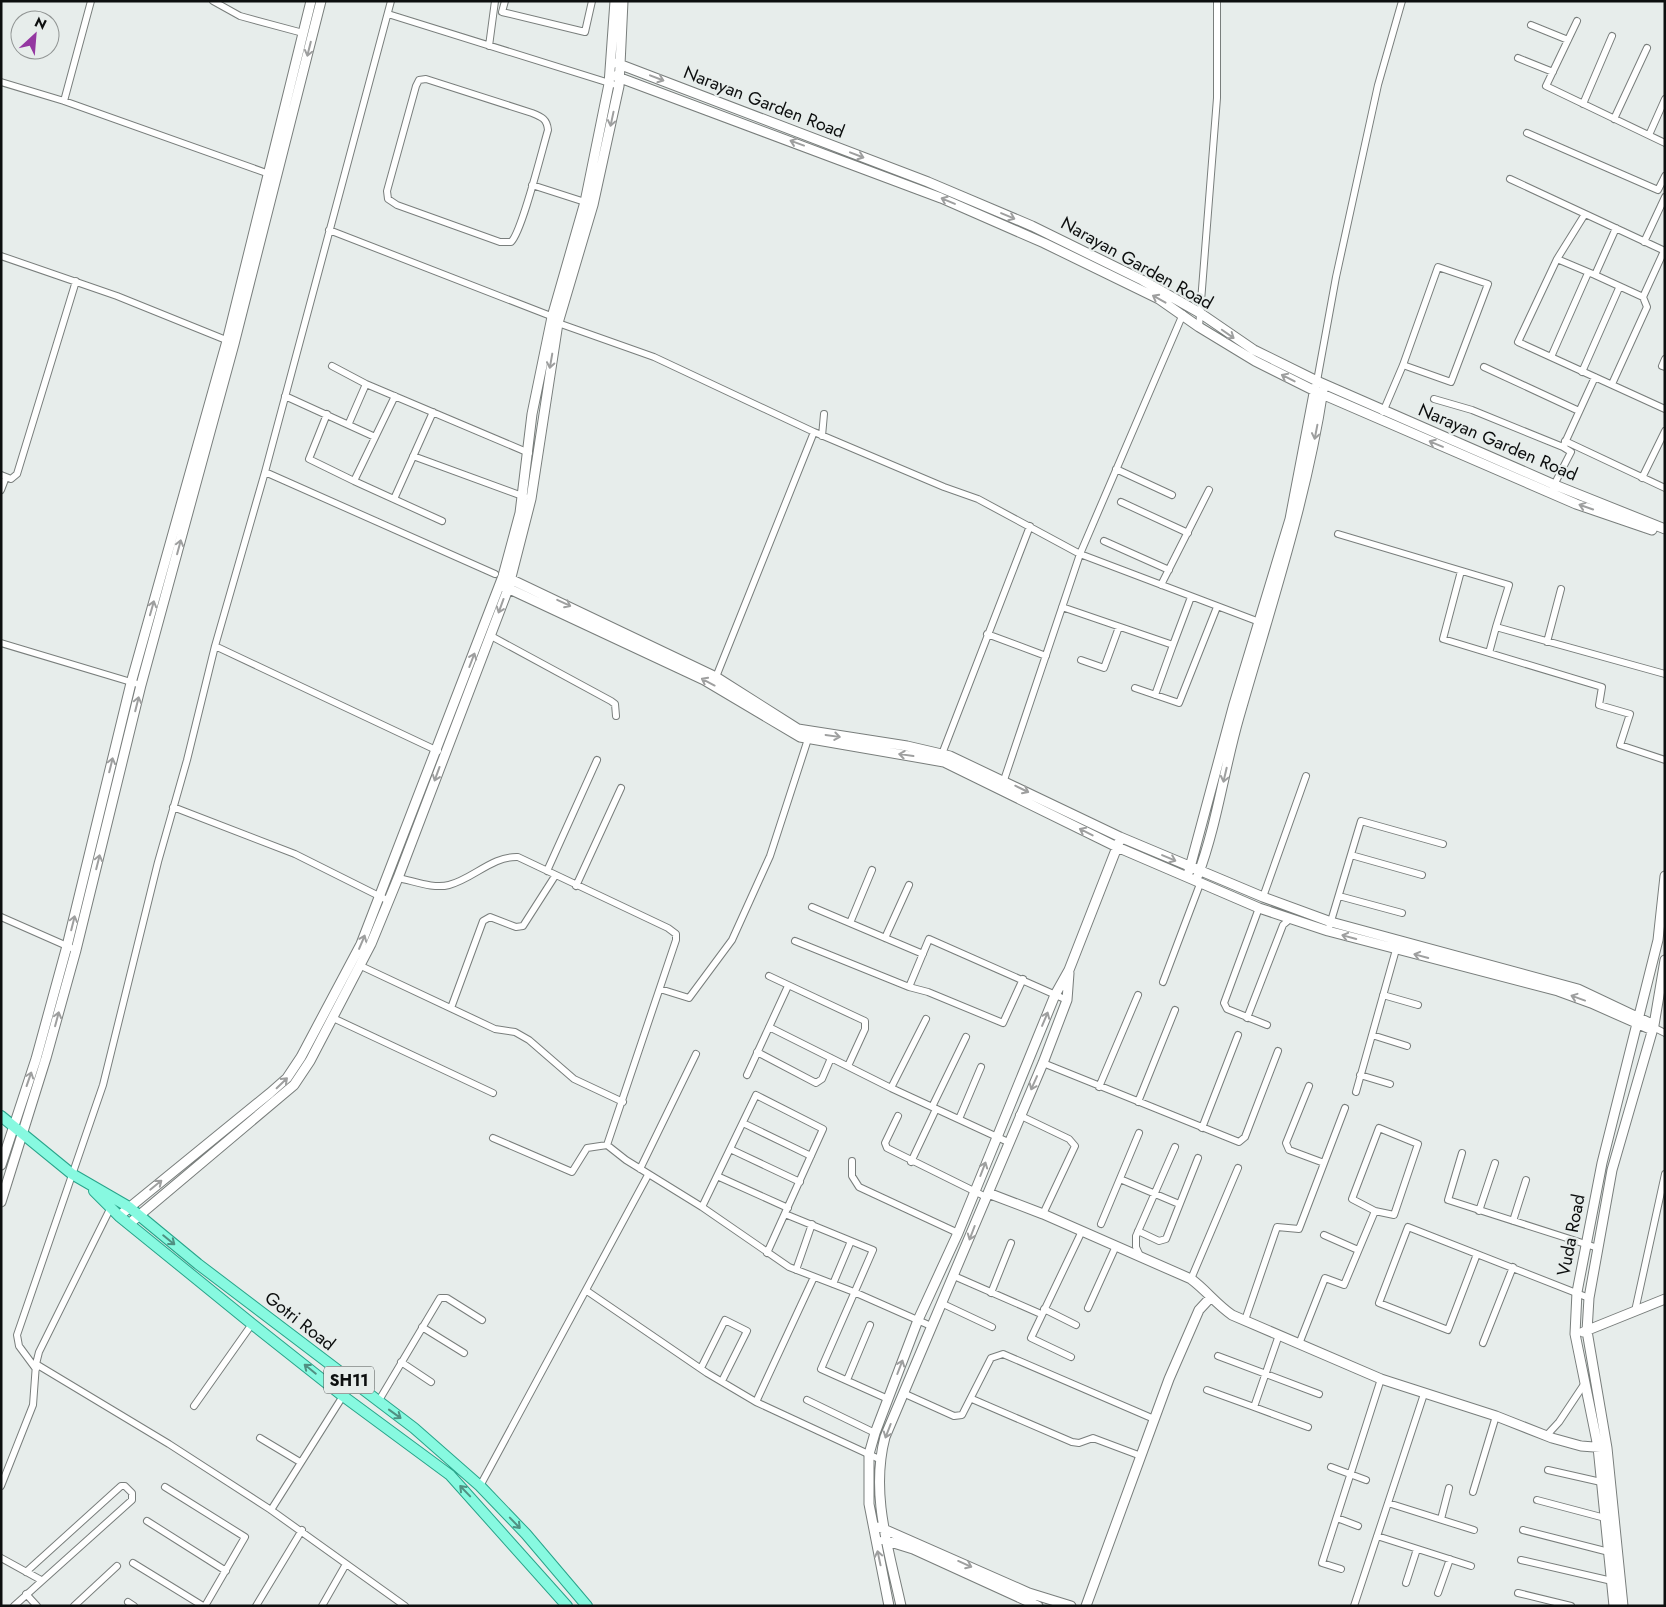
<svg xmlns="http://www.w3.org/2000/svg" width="1666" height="1607" viewBox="0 0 1666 1607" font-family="Jost,sans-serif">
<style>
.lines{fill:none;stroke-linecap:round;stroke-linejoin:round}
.street-casing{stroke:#797e7c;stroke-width:8}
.secondary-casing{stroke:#797e7c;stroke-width:11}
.primary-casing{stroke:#28a48a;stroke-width:12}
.street{stroke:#fff;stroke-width:6}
.secondary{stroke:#fff;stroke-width:9}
.primary{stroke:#87f9e0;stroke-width:10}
.oneway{stroke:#9e9f9f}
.oneway2{stroke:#509082}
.labels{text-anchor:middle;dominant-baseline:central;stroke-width:4.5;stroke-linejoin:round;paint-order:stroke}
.shield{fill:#e7edeb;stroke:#4e5251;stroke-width:1}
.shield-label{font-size:16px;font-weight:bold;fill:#0d0f0f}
.street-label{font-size:18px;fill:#0d0f0f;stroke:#e7edeb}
</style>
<rect width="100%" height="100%" fill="#e7edeb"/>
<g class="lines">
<!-- street casing -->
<g class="street-casing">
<path id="street" d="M 213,1 L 240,16 L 303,33
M 505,1 L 502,12 L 585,32 L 592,1
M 388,14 L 619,86
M 1577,21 L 1546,86 L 1665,143
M 1531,25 L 1568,40
M 489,46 L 495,1
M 1518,58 L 1553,72
M 426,79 L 532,113 C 542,117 547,119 548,130 C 542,150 522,232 511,242 L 500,242 L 397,205 L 388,199 L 387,191 L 416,86 L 419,80 Z
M 1,82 L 64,101 L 272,175
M 64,101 L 91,1
M 1583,104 L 1612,36
M 1614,119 L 1647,48
M 1527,133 L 1658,190 L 1665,176
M 1649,135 L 1665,99
M 1510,179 L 1665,251
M 532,185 L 588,203
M 1616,228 L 1595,275 L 1557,259 L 1518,342 L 1665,409
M 329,230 L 556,318
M 1644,242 L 1665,197
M 1,256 L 117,296 L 231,342
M 1557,259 L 1585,214
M 1595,275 L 1643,297 L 1647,307 L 1612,384
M 1643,297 L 1664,251
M 558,323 L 654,357 L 814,432
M 1199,327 L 1217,98 L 1217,1
M 1551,357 L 1588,273
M 1665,359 L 1662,366 L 1665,367
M 332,366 L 366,384 L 529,453
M 1484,367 L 1579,411
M 1582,372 L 1619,288
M 1317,381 L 1336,277 L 1378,85 L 1402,1
M 285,396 L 375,437
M 395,396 L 354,481 L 442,521
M 1434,399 L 1472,410 L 1563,447
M 1383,412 L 1403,365 L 1438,267 L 1488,284 L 1451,382 L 1403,365
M 327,414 L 309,459 L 354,481
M 349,423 L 366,384
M 822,436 L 824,414
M 1565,441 L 1665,488
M 413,456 L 525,497
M 1116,469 L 1172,495
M 265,472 L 495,574
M 1,475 L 11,479 L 17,474 L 76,281
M 1642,478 L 1665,431
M 1553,487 L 1571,452 L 1563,447 L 1595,377
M 1,490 L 6,477
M 394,499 L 433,412
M 1121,502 L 1188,533
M 1338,534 L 1509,585 L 1496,627 L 1665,674
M 1104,541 L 1169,570
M 1461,571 L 1443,639 L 1602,687 L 1599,705 L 1630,714 L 1620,745 L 1665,760
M 1161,585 L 1209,490
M 1062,607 L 1173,645 L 1155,695
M 987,634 L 1046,656
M 491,636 L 611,701 L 615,704 L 616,716
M 1547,642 L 1561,589
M 1,643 L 141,685
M 1173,645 L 1191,597
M 215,646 L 438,751
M 1489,653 L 1496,627
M 1081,660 L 1104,668 L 1119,627
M 716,677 L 814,432 L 944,487 L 978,499 L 1080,554 L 1262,623
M 1135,688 L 1179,703 L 1217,607
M 942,754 L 1030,526
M 1004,780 L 1080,554 L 1183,314
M 173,807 L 295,854 L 389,901
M 1351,855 L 1422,875
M 547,871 L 597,760
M 398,878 C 414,881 433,889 449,885 C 473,879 492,856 518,857 L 668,928 L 676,934 L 676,940 L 607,1145 L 626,1160 L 702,1207 L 789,1267 L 854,1292 L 931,1326
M 576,886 L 621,788
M 1339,896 L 1402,913
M 1263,897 L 1306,776
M 812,907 L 923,954
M 1259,908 L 1224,1003 L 1227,1009 L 1267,1025
M 1,917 L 76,950
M 850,923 L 872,870
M 1328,931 L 1361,821 L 1443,844
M 885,938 L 909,885
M 795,941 L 909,987
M 361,966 L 495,1029 L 515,1032 L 529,1040 L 574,1079 L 623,1102
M 769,976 L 865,1021 L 865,1029 L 848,1066
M 1023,979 L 1003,1023 L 928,992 L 909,987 L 929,939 L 1067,1000
M 1163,982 L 1200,884
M 660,989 L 689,998 L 732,940 L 770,856 L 809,736
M 1383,995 L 1418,1005
M 451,1008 L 483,921 L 490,917 L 516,927 L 523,926 L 555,876
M 333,1018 L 493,1093
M 1247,1018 L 1283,925 L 1290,919
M 769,1027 L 891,1088 L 1008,1142
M 1653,1027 L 1665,1033
M 1372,1035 L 1407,1046
M 757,1052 L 816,1083 L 822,1079 L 831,1058
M 1043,1063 L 1239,1142 L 1245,1137 L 1278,1051
M 747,1075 L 788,986
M 1360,1075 L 1390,1084
M 1309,1086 L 1286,1143 L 1289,1150 L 1324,1163
M 1099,1087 L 1138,995
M 891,1088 L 926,1019
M 1356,1092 L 1397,946
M 1138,1102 L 1175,1010
M 932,1107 L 966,1037
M 1019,1115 L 1069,1139 L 1075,1146 L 1043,1214
M 898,1116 L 885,1143 L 887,1148 L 986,1197
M 959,1119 L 981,1067
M 743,1123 L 811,1156
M 1202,1128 L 1238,1035
M 493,1138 L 572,1172 L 587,1148 L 607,1145
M 730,1149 L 800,1182
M 1462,1153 L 1448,1200 L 1598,1248
M 852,1161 L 852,1176 L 859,1187 L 958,1233
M 911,1162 L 936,1109
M 640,1169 L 696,1054
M 717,1176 L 788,1208
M 1120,1179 L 1179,1204
M 702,1207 L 756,1095 L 823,1129 L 767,1253
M 1479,1211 L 1495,1163
M 785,1214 L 873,1250 L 821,1369 L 888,1399
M 1513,1221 L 1526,1180
M 1101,1224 L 1139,1133
M 1138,1231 L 1159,1241 L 1166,1239 L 1198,1158
M 1324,1235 L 1358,1250
M 1477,1254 L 1448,1330 L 1379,1303 L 1408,1227 L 1589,1298
M 1140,1256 L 1136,1247 L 1136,1236 L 1175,1147
M 796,1270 L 812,1224
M 954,1276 L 1041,1314
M 1191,1279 L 1238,1168
M 833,1284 L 851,1241
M 587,1291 L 707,1373 L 756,1402 L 879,1459
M 991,1293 L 1011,1243
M 941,1303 L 992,1327
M 1088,1308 L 1116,1246
M 1044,1309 L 1076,1325
M 1635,1311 L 1665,1174
M 1245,1320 L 1277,1227 L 1299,1229 L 1345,1108
M 422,1327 L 464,1353
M 1483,1343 L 1513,1267
M 1299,1344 L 1325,1278 L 1344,1285 L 1375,1211 L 1394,1215 L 1418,1144 L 1379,1128 L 1352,1199 L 1375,1211
M 1218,1356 L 1319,1394
M 1071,1357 L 1031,1338 L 1082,1231
M 401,1362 L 431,1382
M 36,1364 L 169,1444 L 271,1510 L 405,1606
M 701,1368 L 725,1320 L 747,1331 L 722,1381
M 36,1369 L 19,1346 L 17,1335 L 103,1085 L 158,862 L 187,760 L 215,646 L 265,472 L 391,1
M 847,1380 L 870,1325
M 1207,1390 L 1254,1407 L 1279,1335
M 903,1393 L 954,1416 L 962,1415 L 991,1358 L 1003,1354 L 1154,1419
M 972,1399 L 1072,1442 L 1079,1443 L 1093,1438 L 1141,1456
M 807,1400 L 875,1433
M 378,1402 L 440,1298 L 447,1298 L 482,1320
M 756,1402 L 814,1277
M 194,1406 L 252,1324
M 1254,1407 L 1308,1427
M 1547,1435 L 1559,1422 L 1585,1383
M 260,1438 L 300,1462
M 1331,1467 L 1366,1480
M 1548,1470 L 1601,1482
M 1,1486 L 33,1405 L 36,1364 L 39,1352 L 110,1209
M 480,1486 L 648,1175
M 165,1487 L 245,1537 L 205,1606
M 1473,1492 L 1496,1416
M 1537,1500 L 1605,1518
M 1388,1503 L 1474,1530
M 271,1510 L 343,1396
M 1337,1518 L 1358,1526
M 1441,1519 L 1449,1488
M 147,1521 L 226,1571
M 1523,1530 L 1609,1552
M 1377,1536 L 1471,1566
M 1,1558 L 41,1580
M 1521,1560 L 1612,1581
M 133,1563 L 203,1606
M 1341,1569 L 1322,1563 L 1381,1379
M 1406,1583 L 1417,1549
M 1438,1593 L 1450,1559
M 1518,1593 L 1571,1606
M 26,1594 L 37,1606
M 128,1602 L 134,1606
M 14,1606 L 132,1500 L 132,1493 L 125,1486 L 121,1486 L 26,1572
M 74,1606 L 117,1566
M 256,1606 L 302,1530
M 322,1606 L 346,1564
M 1354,1606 L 1424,1394"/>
</g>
<!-- secondary casing -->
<g class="secondary-casing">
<path id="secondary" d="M 616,63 L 928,182 L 1032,226 L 1142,280 L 1200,313 L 1254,350 L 1317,381 L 1555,485 L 1665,529
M 615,76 L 941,198 L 1044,243 L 1159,299 L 1199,327 L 1255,361 L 1315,391 L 1576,504 L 1652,530
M 506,577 L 716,677 L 798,729 L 907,746 L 950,756 L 1120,837 L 1263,897 L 1331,922 L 1578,989 L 1654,1025
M 503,586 L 704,680 L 800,737 L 944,762 L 1117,847 L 1259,908 L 1328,931 L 1558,991 L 1591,1003 L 1652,1030
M 1189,871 L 1234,704 L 1290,519 L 1315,388
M 1198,875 C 1217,824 1224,769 1239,717 C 1270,608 1306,502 1323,390
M 1,1165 L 36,1059 L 67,946 L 131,683 L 227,341 L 311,1
M 988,1193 L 1043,1214 L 1191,1279 C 1206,1290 1216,1304 1232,1315 L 1381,1379 L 1496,1416 L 1552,1438 L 1581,1446 L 1607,1448
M 1,1202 L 46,1058 L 76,950 L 141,685 L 234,344 L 321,1
M 119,1216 L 270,1093 L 287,1078 L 301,1057 L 361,944 L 503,576 L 520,513 L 532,414 L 552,317 L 585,202 L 609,84 L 615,1
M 129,1224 L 294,1085 L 310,1061 L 371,944 L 398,878 L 508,589 L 531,499 L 558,323 L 593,205 L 619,86 L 623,1
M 1583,1332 L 1665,1299
M 879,1527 L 1029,1593 L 1071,1606
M 884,1540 L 913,1549 L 1038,1606
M 889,1606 L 869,1504 L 869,1454 L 875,1433 L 918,1320 L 958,1233 L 1055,995 L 1069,970 L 1119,842
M 901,1606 C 889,1550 870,1494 885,1437 L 1043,1063 L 1067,1000 L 1069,973
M 1086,1606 L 1169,1379 L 1199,1310 L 1211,1297
M 1614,1606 L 1598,1447 L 1575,1334 L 1577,1292 L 1602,1163 L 1658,940 L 1665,876
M 1623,1606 L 1607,1448 L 1587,1331 L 1589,1298 L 1612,1170 L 1654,1025 L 1665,960"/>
</g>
<!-- primary casing -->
<g class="primary-casing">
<path id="primary" d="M 1,1116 L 72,1174 L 129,1207 L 198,1264 L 414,1428 L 480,1486 L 526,1534 L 587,1606
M 94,1191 L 119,1216 L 252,1324 L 343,1396 L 450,1475 L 567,1606"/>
</g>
<!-- street -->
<use href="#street" class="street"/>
<!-- secondary -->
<use href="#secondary" class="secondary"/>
<!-- primary -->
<use href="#primary" class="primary"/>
</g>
<!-- one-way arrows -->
<defs><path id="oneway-shaft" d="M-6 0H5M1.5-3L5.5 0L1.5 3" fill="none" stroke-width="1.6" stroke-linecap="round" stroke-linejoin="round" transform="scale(1.25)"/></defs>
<g class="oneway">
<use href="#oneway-shaft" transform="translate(309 49) rotate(104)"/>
<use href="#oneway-shaft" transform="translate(657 78) rotate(21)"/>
<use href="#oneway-shaft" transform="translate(612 119) rotate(102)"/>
<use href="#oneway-shaft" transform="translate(797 143) rotate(-160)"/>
<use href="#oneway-shaft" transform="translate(857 155) rotate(21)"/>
<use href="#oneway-shaft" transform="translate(948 201) rotate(-157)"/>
<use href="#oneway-shaft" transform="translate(1008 216) rotate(23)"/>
<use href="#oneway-shaft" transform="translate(1159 299) rotate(-151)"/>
<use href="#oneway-shaft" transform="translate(1228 334) rotate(35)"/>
<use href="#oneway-shaft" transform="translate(551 361) rotate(100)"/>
<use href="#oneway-shaft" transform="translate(1288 378) rotate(-153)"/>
<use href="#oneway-shaft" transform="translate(1316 432) rotate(101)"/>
<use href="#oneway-shaft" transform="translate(1436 444) rotate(-157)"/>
<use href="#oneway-shaft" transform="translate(1586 507) rotate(-161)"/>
<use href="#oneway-shaft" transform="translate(179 547) rotate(-75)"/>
<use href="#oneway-shaft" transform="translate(564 603) rotate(25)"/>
<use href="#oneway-shaft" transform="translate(501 606) rotate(110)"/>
<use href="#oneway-shaft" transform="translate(152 608) rotate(-74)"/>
<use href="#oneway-shaft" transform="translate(472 660) rotate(-69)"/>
<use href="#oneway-shaft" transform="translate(708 682) rotate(-152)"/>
<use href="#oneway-shaft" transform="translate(137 704) rotate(-76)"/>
<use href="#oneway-shaft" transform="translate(833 736) rotate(8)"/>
<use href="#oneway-shaft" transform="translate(906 755) rotate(-172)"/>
<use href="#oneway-shaft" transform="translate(111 765) rotate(-76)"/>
<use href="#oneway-shaft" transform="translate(437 774) rotate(110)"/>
<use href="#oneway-shaft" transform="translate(1225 775) rotate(103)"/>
<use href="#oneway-shaft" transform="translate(1022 789) rotate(26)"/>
<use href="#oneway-shaft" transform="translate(1086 832) rotate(-153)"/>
<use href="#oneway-shaft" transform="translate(1169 858) rotate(23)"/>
<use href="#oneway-shaft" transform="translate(98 862) rotate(-76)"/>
<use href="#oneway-shaft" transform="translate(73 923) rotate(-76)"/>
<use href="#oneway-shaft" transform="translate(1349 937) rotate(-165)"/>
<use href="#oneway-shaft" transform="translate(362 942) rotate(-67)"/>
<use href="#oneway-shaft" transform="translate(1421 956) rotate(-165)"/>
<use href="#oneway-shaft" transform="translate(1578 998) rotate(-160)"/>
<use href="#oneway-shaft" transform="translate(57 1019) rotate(-75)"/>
<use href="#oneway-shaft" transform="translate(1045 1019) rotate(-67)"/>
<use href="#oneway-shaft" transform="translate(29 1079) rotate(-71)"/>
<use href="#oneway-shaft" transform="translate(282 1083) rotate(-44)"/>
<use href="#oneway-shaft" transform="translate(1034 1083) rotate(114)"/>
<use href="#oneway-shaft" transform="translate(983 1169) rotate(-69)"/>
<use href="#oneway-shaft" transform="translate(156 1185) rotate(-39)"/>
<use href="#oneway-shaft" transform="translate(972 1233) rotate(111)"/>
<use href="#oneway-shaft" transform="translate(900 1367) rotate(-69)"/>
<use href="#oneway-shaft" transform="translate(888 1431) rotate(111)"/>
<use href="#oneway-shaft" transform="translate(879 1558) rotate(-102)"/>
<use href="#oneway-shaft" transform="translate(965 1564) rotate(24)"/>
</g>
<g class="oneway2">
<use href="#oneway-shaft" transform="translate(169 1240) rotate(39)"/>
<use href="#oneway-shaft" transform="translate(310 1369) rotate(-141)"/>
<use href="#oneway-shaft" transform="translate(395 1414) rotate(36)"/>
<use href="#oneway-shaft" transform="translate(465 1491) rotate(-134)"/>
<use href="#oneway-shaft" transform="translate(515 1523) rotate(46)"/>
</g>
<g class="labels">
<!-- shield labels -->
<rect class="shield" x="324" y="1366.5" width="50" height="27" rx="4"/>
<g class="shield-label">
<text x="349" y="1380">SH11</text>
</g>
<!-- street labels -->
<g class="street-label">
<text transform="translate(764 102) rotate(21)">Narayan Garden Road</text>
<text transform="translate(1137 263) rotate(29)">Narayan Garden Road</text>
<text transform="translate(1498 442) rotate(23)">Narayan Garden Road</text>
<text transform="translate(1571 1235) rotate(-79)">Vuda Road</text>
<text transform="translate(300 1321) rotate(38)">Gotri Road</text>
</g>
</g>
<!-- border -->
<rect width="1666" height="1607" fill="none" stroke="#0d0f0f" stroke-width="5"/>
<!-- north arrow -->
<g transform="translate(35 35) rotate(26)"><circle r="24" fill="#e7edeb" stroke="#909493"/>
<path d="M0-4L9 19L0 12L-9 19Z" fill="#9437a1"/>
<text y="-8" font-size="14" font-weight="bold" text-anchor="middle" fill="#0d0f0f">N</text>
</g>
</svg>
